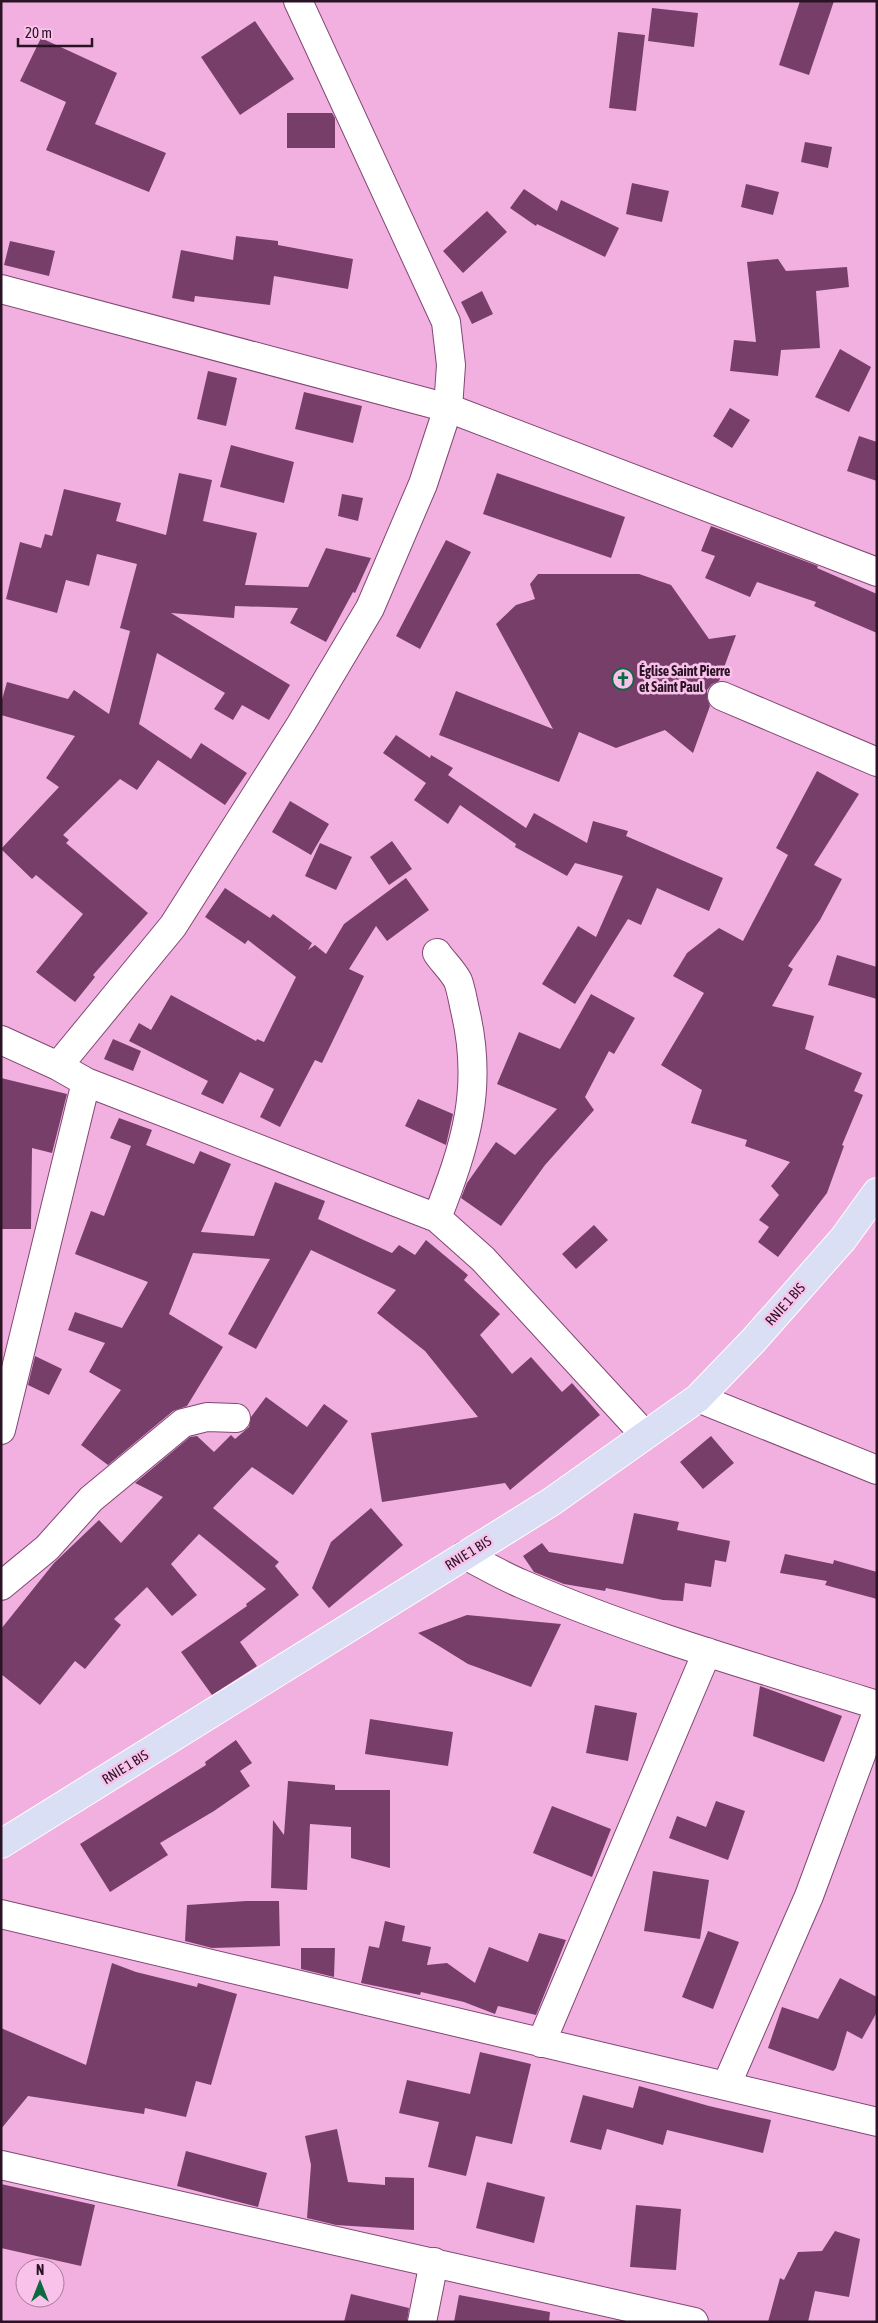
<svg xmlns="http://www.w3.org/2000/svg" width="878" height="2323" viewBox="0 0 878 2323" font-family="'Asap Condensed',sans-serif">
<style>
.building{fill:#773e6a}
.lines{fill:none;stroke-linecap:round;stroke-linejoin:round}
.street-casing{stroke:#814773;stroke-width:30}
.secondary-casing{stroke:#814773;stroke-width:30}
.primary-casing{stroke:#fff;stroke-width:30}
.street{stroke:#fff;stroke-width:28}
.secondary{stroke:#fff;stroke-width:28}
.primary{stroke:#dadff5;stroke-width:28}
.labels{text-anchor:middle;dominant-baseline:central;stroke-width:5;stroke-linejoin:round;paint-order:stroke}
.poi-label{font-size:14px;font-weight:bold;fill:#2b1326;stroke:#f8c2ea;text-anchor:start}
.street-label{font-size:14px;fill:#2b1326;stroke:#f8c2ea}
</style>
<rect width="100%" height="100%" fill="#f2b0e1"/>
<!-- building -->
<path class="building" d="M 800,1 L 834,1 L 809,75 L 779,65 Z
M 652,8 L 698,13 L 694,47 L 648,41 Z
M 255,21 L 294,79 L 240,115 L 201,57 Z
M 618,32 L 645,35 L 636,111 L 609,108 Z
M 41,38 L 117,73 L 95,124 L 166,153 L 149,192 L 46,150 L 66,102 L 20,81 Z
M 287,113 L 332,113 L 335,118 L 335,148 L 287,148 Z
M 805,142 L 832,147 L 828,168 L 801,162 Z
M 632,183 L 669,191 L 662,222 L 626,214 Z
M 746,184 L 779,192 L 773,215 L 741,207 Z
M 524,189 L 557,211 L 561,200 L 619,228 L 605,257 L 537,224 L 536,226 L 510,208 Z
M 487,211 L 507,232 L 463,273 L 443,251 Z
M 236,236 L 278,241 L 278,245 L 353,259 L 348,289 L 274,276 L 270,305 L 195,296 L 194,302 L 172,298 L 181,250 L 233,260 Z
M 10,241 L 55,251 L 49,276 L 4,265 Z
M 778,259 L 786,271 L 847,267 L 849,287 L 816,291 L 820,348 L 781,350 L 778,376 L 730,371 L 734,340 L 756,342 L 747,262 Z
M 482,291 L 493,314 L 472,324 L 461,302 Z
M 840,349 L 871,367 L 849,412 L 815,397 Z
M 208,371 L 237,378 L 226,426 L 197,419 Z
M 304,392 L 362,406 L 353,443 L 295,429 Z
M 730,408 L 750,420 L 732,448 L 713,436 Z
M 859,436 L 877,442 L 877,481 L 847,471 Z
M 231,445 L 294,462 L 284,503 L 220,487 Z
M 179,473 L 212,480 L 203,521 L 257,533 L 245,585 L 308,587 L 326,548 L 371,558 L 355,593 L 353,592 L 326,642 L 290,623 L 298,608 L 235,606 L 234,618 L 171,613 L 290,685 L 269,720 L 242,705 L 233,720 L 214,709 L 225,693 L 157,653 L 139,724 L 191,759 L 201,743 L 247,773 L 225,805 L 158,760 L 137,790 L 120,779 L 63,835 L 69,840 L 66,843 L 148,913 L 93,975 L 95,977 L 75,1002 L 36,972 L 83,914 L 36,875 L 32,879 L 1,849 L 59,787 L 46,778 L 75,736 L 1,715 L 1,703 L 7,682 L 68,699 L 74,690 L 109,714 L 130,631 L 120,628 L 137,564 L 97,554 L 89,586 L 66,580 L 57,613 L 6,599 L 20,542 L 41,548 L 45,534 L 52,536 L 64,489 L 121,503 L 116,521 L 166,535 Z
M 497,473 L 625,517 L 611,558 L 483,514 Z
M 342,494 L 363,498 L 358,521 L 338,516 Z
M 711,526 L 818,566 L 817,568 L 877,594 L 877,633 L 814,606 L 816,602 L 757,582 L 750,597 L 705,578 L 715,556 L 701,551 Z
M 446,540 L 471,552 L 420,649 L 396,636 Z
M 538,574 L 639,574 L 671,585 L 709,639 L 736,635 L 719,681 L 712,684 L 707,690 L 707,698 L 710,706 L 693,753 L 665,730 L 616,748 L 579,732 L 559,782 L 439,735 L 456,691 L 553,729 L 496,624 L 516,605 L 535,599 L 530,584 Z
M 396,735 L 430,758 L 431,755 L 453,768 L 448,775 L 526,828 L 534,813 L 587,843 L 593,821 L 628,831 L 626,836 L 723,878 L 709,911 L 657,888 L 641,925 L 628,919 L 575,1004 L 542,984 L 578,926 L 596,937 L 623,876 L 575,863 L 567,876 L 515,847 L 516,844 L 460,805 L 448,824 L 414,800 L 426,783 L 383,753 Z
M 817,771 L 859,794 L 814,865 L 842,879 L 820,920 L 788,966 L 793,969 L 772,1006 L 814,1016 L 805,1049 L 862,1073 L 854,1091 L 863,1095 L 842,1145 L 844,1146 L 827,1193 L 778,1257 L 758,1242 L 769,1227 L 759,1220 L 779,1195 L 771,1186 L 790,1162 L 745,1146 L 747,1140 L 691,1123 L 702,1090 L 661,1065 L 704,993 L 673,976 L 687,953 L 719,928 L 743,941 L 788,855 L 776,848 Z
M 290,801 L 329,824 L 311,855 L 272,832 Z
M 392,841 L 412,869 L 389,885 L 370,857 Z
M 320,843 L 352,857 L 336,890 L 305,876 Z
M 406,878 L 429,910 L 387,941 L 376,926 L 349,969 L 364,976 L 322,1063 L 315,1060 L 280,1127 L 260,1117 L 274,1089 L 240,1072 L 223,1104 L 201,1094 L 208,1081 L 129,1041 L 139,1023 L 151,1030 L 171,995 L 256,1041 L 257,1039 L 264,1042 L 296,977 L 248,940 L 245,944 L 205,917 L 225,888 L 270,918 L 273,914 L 312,943 L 308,950 L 315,945 L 326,954 L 344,924 Z
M 837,955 L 877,967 L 877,999 L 828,985 Z
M 591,994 L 635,1018 L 614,1054 L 609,1051 L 585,1097 L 594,1110 L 545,1165 L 501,1226 L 461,1198 L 467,1183 L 496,1142 L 515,1155 L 557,1109 L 497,1084 L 519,1032 L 560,1049 Z
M 113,1039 L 141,1051 L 133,1071 L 104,1059 Z
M 1,1078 L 67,1094 L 52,1153 L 32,1148 L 31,1229 L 1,1229 Z
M 418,1099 L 453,1114 L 446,1145 L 405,1126 Z
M 119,1118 L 152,1130 L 146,1145 L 194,1164 L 200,1151 L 231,1164 L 201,1232 L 254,1236 L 275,1182 L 325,1201 L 318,1219 L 392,1253 L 399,1245 L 415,1255 L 426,1240 L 468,1275 L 464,1280 L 500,1314 L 480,1335 L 512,1374 L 531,1357 L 562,1392 L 572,1383 L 600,1415 L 510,1490 L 505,1483 L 382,1502 L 371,1433 L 478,1417 L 425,1351 L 377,1313 L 396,1290 L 311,1250 L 256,1349 L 228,1334 L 270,1259 L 193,1253 L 169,1314 L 223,1347 L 187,1406 L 173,1411 L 108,1465 L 81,1445 L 121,1390 L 89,1372 L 105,1343 L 68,1330 L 75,1312 L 122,1328 L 148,1282 L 75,1254 L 91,1211 L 104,1216 L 131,1146 L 110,1138 Z
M 594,1225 L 608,1240 L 576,1269 L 562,1254 Z
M 35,1356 L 62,1369 L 49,1395 L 28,1385 Z
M 266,1397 L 307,1427 L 324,1404 L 348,1421 L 293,1495 L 252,1467 L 213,1508 L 279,1562 L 275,1566 L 299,1595 L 240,1642 L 257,1666 L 212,1695 L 181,1652 L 247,1606 L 246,1604 L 266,1589 L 199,1534 L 171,1564 L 197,1595 L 172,1616 L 147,1587 L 114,1619 L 121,1625 L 85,1669 L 75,1661 L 40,1705 L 1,1674 L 1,1629 L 54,1563 L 99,1520 L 121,1543 L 163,1497 L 135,1483 L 190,1437 L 197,1436 L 214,1452 L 231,1435 L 235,1439 L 249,1427 L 251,1417 Z
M 711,1436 L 734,1463 L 703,1489 L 680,1462 Z
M 371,1508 L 403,1545 L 329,1608 L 312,1588 L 331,1542 Z
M 634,1513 L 679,1522 L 677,1530 L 730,1541 L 726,1562 L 715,1560 L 711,1587 L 685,1583 L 683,1601 L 663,1600 L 606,1588 L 605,1591 L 564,1584 L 534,1572 L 523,1556 L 542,1543 L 549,1552 L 623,1564 Z
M 785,1554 L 833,1564 L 834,1560 L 877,1572 L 877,1599 L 825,1585 L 827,1581 L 780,1573 Z
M 467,1615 L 561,1624 L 531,1687 L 468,1664 L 418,1633 Z
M 760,1686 L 842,1716 L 824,1762 L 753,1736 Z
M 595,1705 L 637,1713 L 628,1761 L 586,1753 Z
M 370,1719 L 453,1732 L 448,1766 L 365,1754 Z
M 236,1740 L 252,1763 L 240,1771 L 250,1786 L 214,1811 L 160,1843 L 168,1855 L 110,1892 L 80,1844 L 206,1765 L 205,1762 Z
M 288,1781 L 335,1785 L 335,1790 L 390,1790 L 390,1868 L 351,1858 L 351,1827 L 310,1824 L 307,1890 L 271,1888 L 273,1820 L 284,1835 Z
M 716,1801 L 745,1811 L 728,1860 L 669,1838 L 677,1816 L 706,1827 Z
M 552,1806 L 611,1829 L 592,1877 L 533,1853 Z
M 653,1871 L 709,1880 L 700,1939 L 644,1931 Z
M 246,1901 L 279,1901 L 280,1946 L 212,1948 L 185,1941 L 187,1905 Z
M 385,1921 L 405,1926 L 402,1941 L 431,1947 L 427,1965 L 447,1963 L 475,1983 L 489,1947 L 528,1962 L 539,1933 L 566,1940 L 536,2015 L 498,2006 L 495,2014 L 464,2002 L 421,1992 L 420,1995 L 361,1983 L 369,1946 L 379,1948 Z
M 708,1931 L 739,1942 L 713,2009 L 682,1997 Z
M 301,1948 L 335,1948 L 334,1977 L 301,1969 Z
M 112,1963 L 136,1972 L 197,1987 L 198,1983 L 237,1994 L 211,2085 L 196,2081 L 186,2117 L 145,2108 L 144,2114 L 28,2096 L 1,2129 L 1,2028 L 86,2065 Z
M 840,1978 L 877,1997 L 877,2012 L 862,2039 L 847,2031 L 836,2068 L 833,2071 L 768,2048 L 782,2007 L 818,2019 Z
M 480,2052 L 531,2064 L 512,2144 L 476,2136 L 466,2176 L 428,2167 L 439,2122 L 399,2113 L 407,2080 L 470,2094 Z
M 639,2086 L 709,2106 L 771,2120 L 763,2153 L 667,2130 L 663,2145 L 607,2129 L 601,2150 L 570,2142 L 583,2095 L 633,2108 Z
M 337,2129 L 348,2182 L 385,2185 L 385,2177 L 414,2178 L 414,2230 L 336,2225 L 307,2218 L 311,2165 L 305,2136 Z
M 186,2151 L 267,2173 L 258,2207 L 177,2186 Z
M 487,2182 L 545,2197 L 534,2243 L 476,2228 Z
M 1,2184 L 95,2205 L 81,2266 L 1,2248 Z
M 636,2205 L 681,2209 L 676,2270 L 630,2267 Z
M 835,2231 L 860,2239 L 849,2297 L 815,2291 L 808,2322 L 768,2322 L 780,2278 L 784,2280 L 798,2252 L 822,2251 Z
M 351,2294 L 409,2308 L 407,2322 L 344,2322 Z
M 459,2295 L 550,2312 L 549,2322 L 454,2322 Z"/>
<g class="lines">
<!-- street casing -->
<g class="street-casing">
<path id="street" d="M 722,696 L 877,762
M 437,953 C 443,962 453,971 458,981 C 461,989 463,1001 465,1010 C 484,1089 465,1146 437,1218
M 1,1040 L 58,1066 L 86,1082 L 437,1218 L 483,1259 L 645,1435
M 58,1066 L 173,926 L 301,724 L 370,608 L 423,484 L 448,408 L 451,365 L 446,322 L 298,1
M 698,1398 L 877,1470
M 1,1430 L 86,1082
M 465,1555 C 484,1565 503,1576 522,1584 C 637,1634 758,1668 877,1705
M 1,1586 L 47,1548 L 91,1499 L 183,1423 L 207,1417 L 236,1418
M 1,1914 L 877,2122
M 541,2043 L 707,1652
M 726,2086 L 809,1896 L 877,1712
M 1,2165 L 694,2322
M 422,2322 L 434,2262"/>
</g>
<!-- secondary casing -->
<g class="secondary-casing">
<path id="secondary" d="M 1,289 L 448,408 L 877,572"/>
</g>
<!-- primary casing -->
<g class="primary-casing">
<path id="primary" d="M 1,1844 L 551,1502 L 698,1398 L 753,1341 L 843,1239 L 877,1192"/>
</g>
<!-- street -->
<use href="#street" class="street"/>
<!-- secondary -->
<use href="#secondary" class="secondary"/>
<!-- primary -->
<use href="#primary" class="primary"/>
</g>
<!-- icons -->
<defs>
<g id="church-ring" transform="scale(1.125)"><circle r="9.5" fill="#f8c2ea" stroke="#0b6a3f" stroke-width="1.5"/><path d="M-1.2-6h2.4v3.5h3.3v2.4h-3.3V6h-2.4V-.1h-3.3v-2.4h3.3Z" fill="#0b6a3f"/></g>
</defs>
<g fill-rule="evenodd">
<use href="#church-ring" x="623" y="679"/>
</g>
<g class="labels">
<!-- poi labels -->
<g class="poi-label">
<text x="639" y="671">Église Saint Pierre<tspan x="639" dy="16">et Saint Paul</tspan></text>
</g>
<!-- street labels -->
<g class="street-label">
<text transform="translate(785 1304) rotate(-48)">RNIE 1 BIS</text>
<text transform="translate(468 1553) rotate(-32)">RNIE 1 BIS</text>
<text transform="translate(125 1767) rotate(-32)">RNIE 1 BIS</text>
</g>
</g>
<!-- border -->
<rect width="878" height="2323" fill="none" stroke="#2b1326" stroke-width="5"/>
<!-- north arrow -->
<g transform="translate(40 2283)"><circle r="24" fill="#f8c2ea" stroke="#a67c9c"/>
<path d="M0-4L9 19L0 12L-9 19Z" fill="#0b6a3f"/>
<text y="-8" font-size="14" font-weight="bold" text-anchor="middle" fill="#2b1326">N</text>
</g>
<!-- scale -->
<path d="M18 38v8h74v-8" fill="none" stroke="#2b1326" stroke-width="2.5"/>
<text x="25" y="38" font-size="15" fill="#2b1326" stroke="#f8c2ea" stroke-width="4" paint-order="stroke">20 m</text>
</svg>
